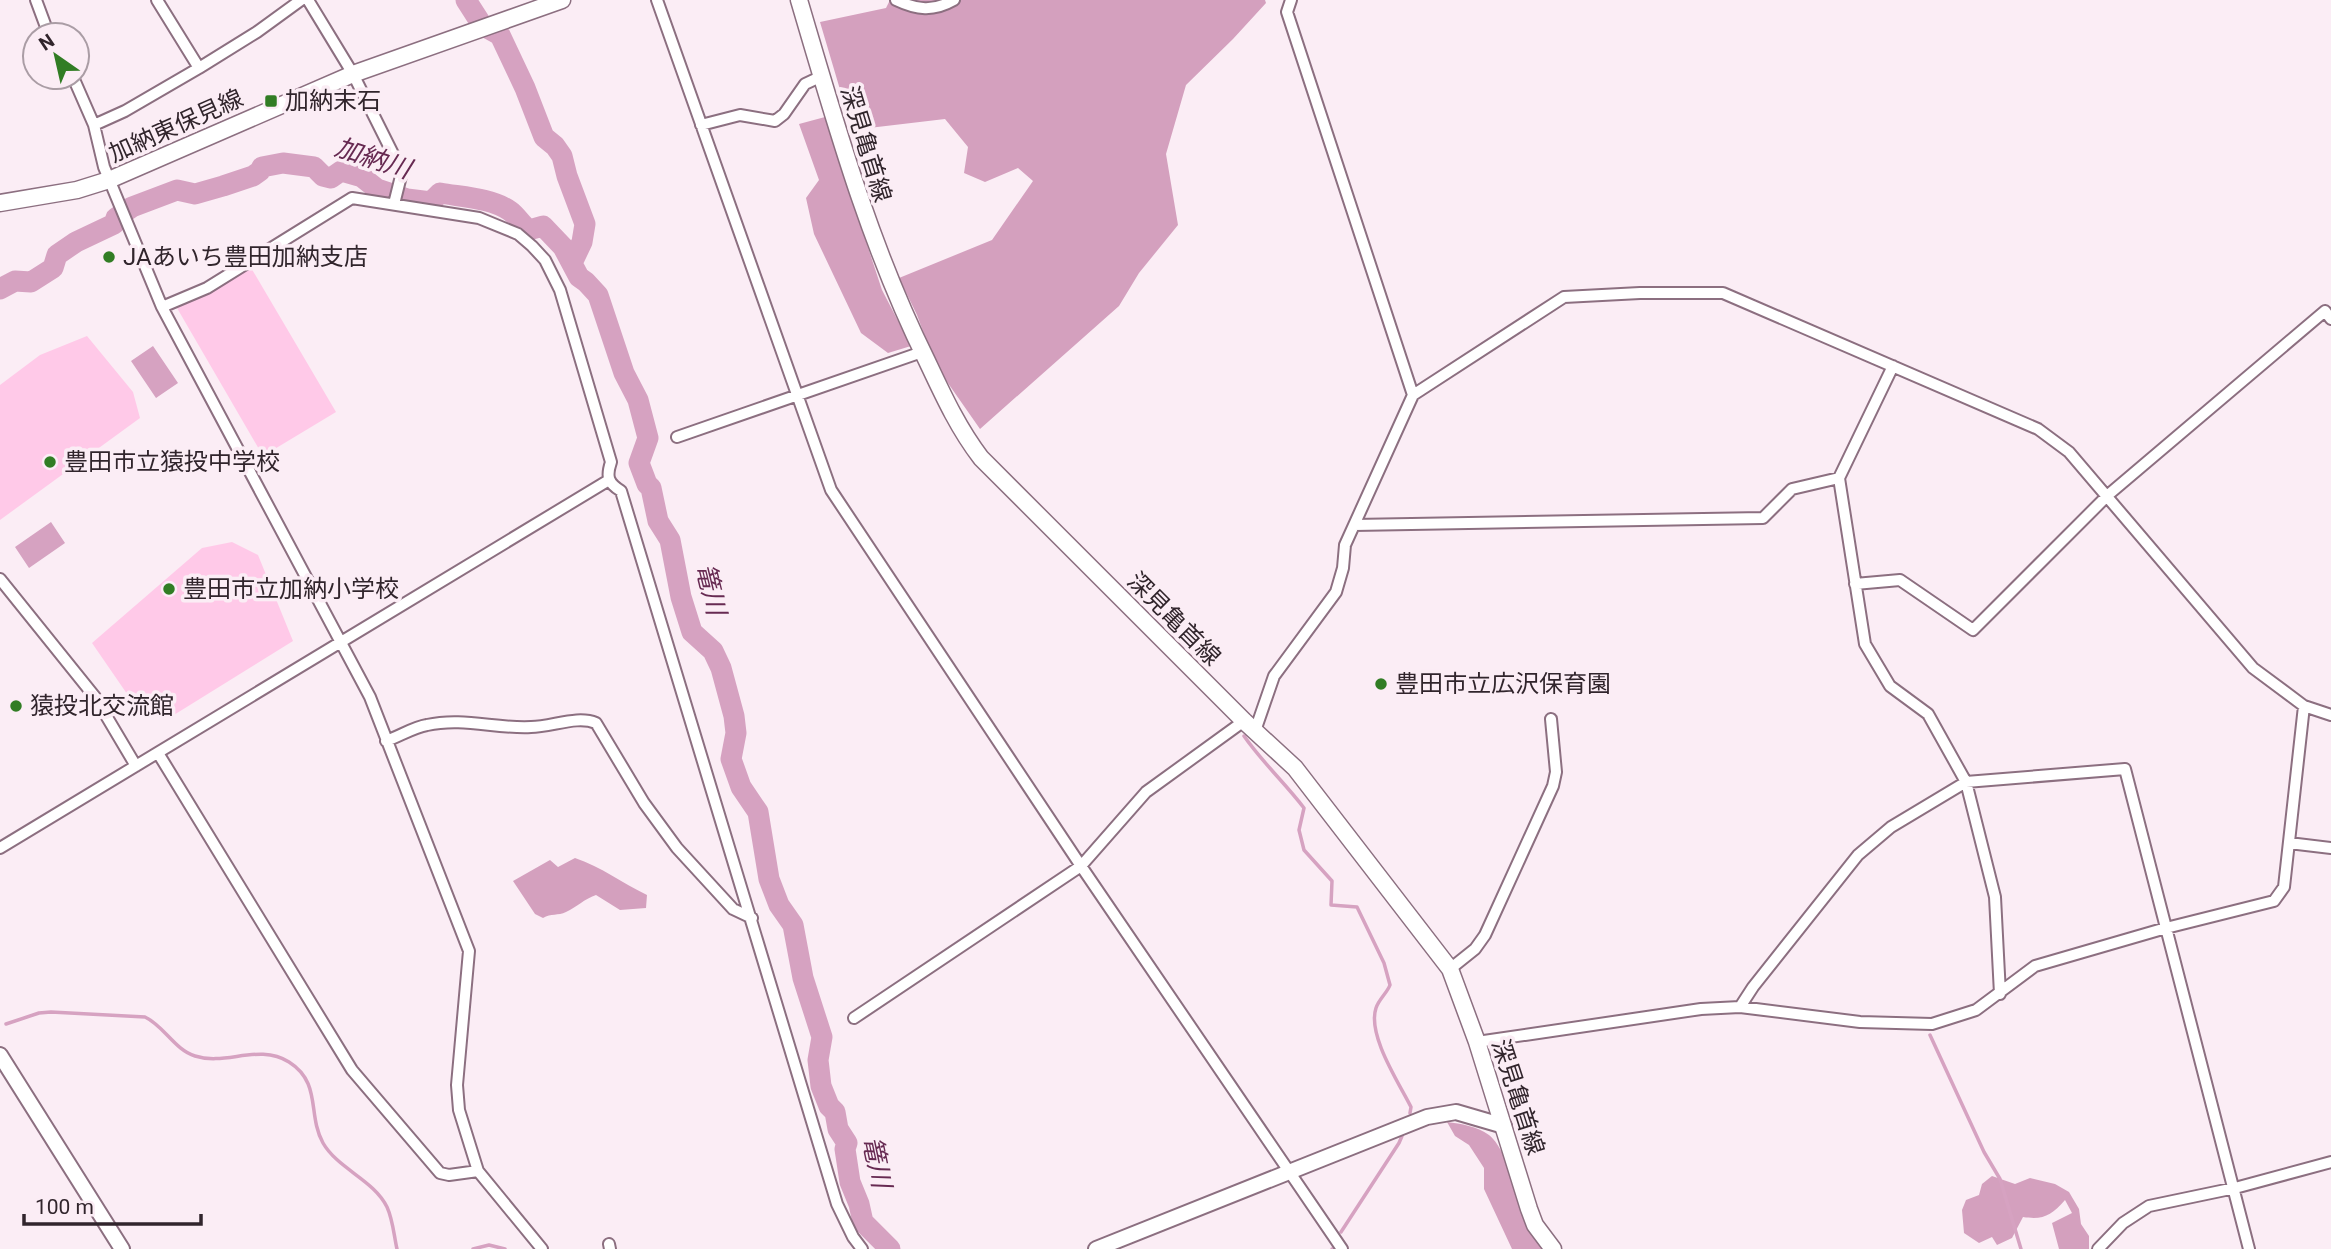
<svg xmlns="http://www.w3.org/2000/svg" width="2331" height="1249" viewBox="0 0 2331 1249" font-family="Roboto,'Noto Sans JP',sans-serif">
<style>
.green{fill:#ffc9e8}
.forest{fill:#d4a0be}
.water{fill:#d6a2c1}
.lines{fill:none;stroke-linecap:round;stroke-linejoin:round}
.stream{stroke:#d6a2c1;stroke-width:3.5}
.river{stroke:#d6a2c1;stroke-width:21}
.minor-casing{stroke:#8c6f80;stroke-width:14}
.tertiary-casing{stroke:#8c6f80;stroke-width:18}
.secondary-casing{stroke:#8c6f80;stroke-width:19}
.minor{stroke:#fff;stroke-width:10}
.tertiary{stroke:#fff;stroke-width:14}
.secondary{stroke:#fff;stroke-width:16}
.poi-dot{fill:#317d24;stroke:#fbedf5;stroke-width:2.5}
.labels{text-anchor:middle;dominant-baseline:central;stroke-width:7;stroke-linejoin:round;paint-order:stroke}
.poi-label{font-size:24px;fill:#31252c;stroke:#fbedf5;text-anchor:start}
.street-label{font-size:24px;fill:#31252c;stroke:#fbedf5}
.water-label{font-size:26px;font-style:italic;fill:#672a52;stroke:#fbedf5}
</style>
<rect width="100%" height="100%" fill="#fbedf5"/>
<!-- green -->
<path class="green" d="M 250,266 L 336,412 L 263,456 L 177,308 L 212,291 Z
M 87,336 L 133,392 L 140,418 L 0,520 L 0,385 L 40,355 Z
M 232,542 L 258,555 L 293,641 L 169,718 L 134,704 L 92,643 L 202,548 Z"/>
<!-- forest -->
<path class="forest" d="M 890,0 L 1265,0 L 1266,3 L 1233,39 L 1186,85 L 1166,154 L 1178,225 L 1139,273 L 1119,306 L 980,429 L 936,366 L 917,315 L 899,278 L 992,240 L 1033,181 L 1018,168 L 985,182 L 964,173 L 968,147 L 945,119 L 852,130 L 820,22 L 886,8 Z
M 825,117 L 882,290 L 911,346 L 888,353 L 861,333 L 814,234 L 806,198 L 819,180 L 799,124 Z
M 575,858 C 602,867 622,883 647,895 L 646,908 L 620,910 L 596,895 C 584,899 577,907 566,912 C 558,916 551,913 543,918 L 535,914 L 513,881 L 550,860 L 558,867 Z
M 1447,1122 C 1461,1124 1477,1126 1489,1135 C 1506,1147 1534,1226 1544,1249 L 1512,1249 L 1484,1189 L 1484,1168 L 1469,1145 L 1455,1136 Z
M 1992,1176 L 2015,1184 L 2030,1178 L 2055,1184 L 2069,1192 L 2079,1209 L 2081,1224 L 2089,1236 L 2089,1249 L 2059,1249 L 2052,1223 L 2072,1213 L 2065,1200 C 2051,1216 2043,1220 2023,1217 L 2012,1238 L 1997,1245 L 1992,1237 L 1979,1243 L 1964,1233 L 1962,1210 L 1966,1200 L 1979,1195 L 1982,1184 Z"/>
<!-- water -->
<path class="water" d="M 153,346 L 178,383 L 156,398 L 131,361 Z
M 51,522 L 65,543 L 29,568 L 15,547 Z"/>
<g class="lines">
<!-- stream -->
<path class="stream" d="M 1244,736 C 1262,762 1285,783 1304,808 L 1299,830 L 1304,850 L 1332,881 L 1331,905 L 1357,907 L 1384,963 L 1390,985 C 1387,993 1379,999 1376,1008 C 1367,1035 1399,1083 1411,1107 L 1410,1113
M 6,1024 L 39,1013 L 51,1012 L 145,1017 C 164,1026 175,1050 195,1056 C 226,1066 259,1043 289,1062 C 322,1083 307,1114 323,1143 C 338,1169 374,1180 387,1207 C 393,1220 394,1236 397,1249
M 1930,1035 L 1984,1152 L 2000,1179 L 2021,1249
M 1341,1232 L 1399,1143 L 1402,1136
M 473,1249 L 489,1245 L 505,1249
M 1332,1249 L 1333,1249"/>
<!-- river -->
<path class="river" d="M 466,0 L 482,25 L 500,35 L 525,88 L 544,137 L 555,146 L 562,156 L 567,176 L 585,224 L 582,242 L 572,263
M 0,289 L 15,281 L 31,282 L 53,268 L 57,255 L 76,242 L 114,224 L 116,218 L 132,207 L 177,190 L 195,194 L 223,186 L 253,176 L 260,171 L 262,167 L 283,163 L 314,167 L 323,176 L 331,178 L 341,171 L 362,177 L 377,189 L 407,199 L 431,202 L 440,193 C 462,197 492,198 510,211 C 517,216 521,224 529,230 L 543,226 L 563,247 L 579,277 L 586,282 L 598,295 L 624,373 L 638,400 L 648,438 L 639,463 L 647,484 L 651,488 L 658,521 L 670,540 L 681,597 L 692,632 L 713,651 L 721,668 L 734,716 L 736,733 L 731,759 L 741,787 L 758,812 L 769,879 L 779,905 L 793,925 L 803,978 L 822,1037 L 818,1060 L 821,1086 L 829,1106 L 835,1112 L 838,1129 L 847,1143 L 845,1149 L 850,1182 L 859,1204 L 863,1222 L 890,1249"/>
<!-- minor casing -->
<g class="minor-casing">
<path id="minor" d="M 36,0 L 49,35
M 157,0 L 199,68 L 257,32 L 301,0
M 308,0 L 353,74 L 402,172 L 394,204
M 657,0 L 831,490 L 1081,866 L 1342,1249
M 896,0 C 917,10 933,12 954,0
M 1291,0 L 1287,12 L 1413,395
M 73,77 L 94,125 L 104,167 L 162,307 L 370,697 L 469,951 L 457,1085 L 459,1110 L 478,1171 L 542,1249
M 94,125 L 125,111 L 199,68
M 701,125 L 740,115 L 775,121 L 784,114 L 805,84 L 822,76
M 162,307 L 207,288 L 352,198 L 479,218 L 518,234 L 532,246 L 545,260 L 560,290 L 611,462 C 606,477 608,483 621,491 L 837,1204 L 853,1237 L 862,1249
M 1893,366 L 1839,478 L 1865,644 L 1890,686 L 1928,714 L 1966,782 L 1995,897 L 2000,994
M 677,437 L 922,352
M 1354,525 L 1763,518 L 1792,489 L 1839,478
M 0,579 L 95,697 L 136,766
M 1855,584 L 1900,580 L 1973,630 L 2108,495 L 2325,311 L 2331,319
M 1255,731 L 1274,676 L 1336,592 L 1343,568 L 1345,545 L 1413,395 L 1564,297 L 1640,293 L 1723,293 L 2038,429 L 2069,452 L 2253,668 L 2304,706 L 2331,715
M 386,741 C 400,736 414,727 427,725 C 463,717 496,729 531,727 C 552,727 577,715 596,723 L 644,803 L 677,848 L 733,909 L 752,918
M 158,753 L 352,1070 L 440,1173 L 449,1175 L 478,1171
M 2289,843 L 2331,848
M 0,848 L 609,480
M 1450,969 L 1475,949 L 1485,935 L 1553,786 L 1556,772 L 1551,719
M 1740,1007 L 1753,987 L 1858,855 L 1891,827 L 1966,782 L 2125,769 L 2249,1249
M 854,1018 L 1081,866 L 1146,792 L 1244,721
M 1477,1042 L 1701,1009 L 1740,1007 L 1860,1022 L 1932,1024 L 1976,1010 L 2035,966 L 2166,928 L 2274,901 L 2284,887 L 2304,706
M 609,1244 L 610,1249
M 2098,1249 L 2123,1223 L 2149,1206 L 2235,1188 L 2331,1162"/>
</g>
<!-- tertiary casing -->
<g class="tertiary-casing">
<path id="tertiary" d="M 0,1055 L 122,1249
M 1096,1249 L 1427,1117 L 1456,1112 L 1504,1126"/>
</g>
<!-- secondary casing -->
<g class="secondary-casing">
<path id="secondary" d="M 799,0 C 836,125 869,244 927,361 C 943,395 958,428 981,458 L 1244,721 L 1295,768 L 1450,969 L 1477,1042 L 1529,1209 L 1535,1225 L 1553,1249
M 0,203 L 77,190 L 109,180 L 353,74 L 562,0"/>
</g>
<!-- minor -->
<use href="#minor" class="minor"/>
<!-- tertiary -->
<use href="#tertiary" class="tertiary"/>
<!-- secondary -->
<use href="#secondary" class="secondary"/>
</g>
<!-- markers -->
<g class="poi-dot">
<rect x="264" y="94" width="14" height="14" rx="3.5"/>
<circle cx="109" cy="257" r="7"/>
<circle cx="50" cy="462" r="7"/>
<circle cx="169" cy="589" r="7"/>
<circle cx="1381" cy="684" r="7"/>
<circle cx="16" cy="706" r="7"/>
</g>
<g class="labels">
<!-- poi labels -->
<g class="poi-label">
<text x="285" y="101">加納末石</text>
<text x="123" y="257">JAあいち豊田加納支店</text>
<text x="64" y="462">豊田市立猿投中学校</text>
<text x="183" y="589">豊田市立加納小学校</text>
<text x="1395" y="684">豊田市立広沢保育園</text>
<text x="30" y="706">猿投北交流館</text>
</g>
<!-- street labels -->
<g class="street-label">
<text transform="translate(176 126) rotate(-24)">加納東保見線</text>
<text transform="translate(866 144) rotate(73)">深見亀首線</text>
<text transform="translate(1174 619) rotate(45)">深見亀首線</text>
<text transform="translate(1518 1097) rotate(72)">深見亀首線</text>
</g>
<!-- water labels -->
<g class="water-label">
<text transform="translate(373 158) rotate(18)">加納川</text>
<text transform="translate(711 589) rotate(76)">篭川</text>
<text transform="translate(877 1162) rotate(78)">篭川</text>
</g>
</g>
<!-- north arrow -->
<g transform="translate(56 56) rotate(326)"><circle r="33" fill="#fbedf5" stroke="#aa9da5" stroke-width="2"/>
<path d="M0-5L12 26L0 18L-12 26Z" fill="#317d24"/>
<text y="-10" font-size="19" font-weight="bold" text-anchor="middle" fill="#31252c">N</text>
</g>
<!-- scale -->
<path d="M24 1214v10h177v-10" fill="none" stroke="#31252c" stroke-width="3.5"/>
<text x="35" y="1214" font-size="21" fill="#31252c" stroke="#fbedf5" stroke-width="5" paint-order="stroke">100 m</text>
</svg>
